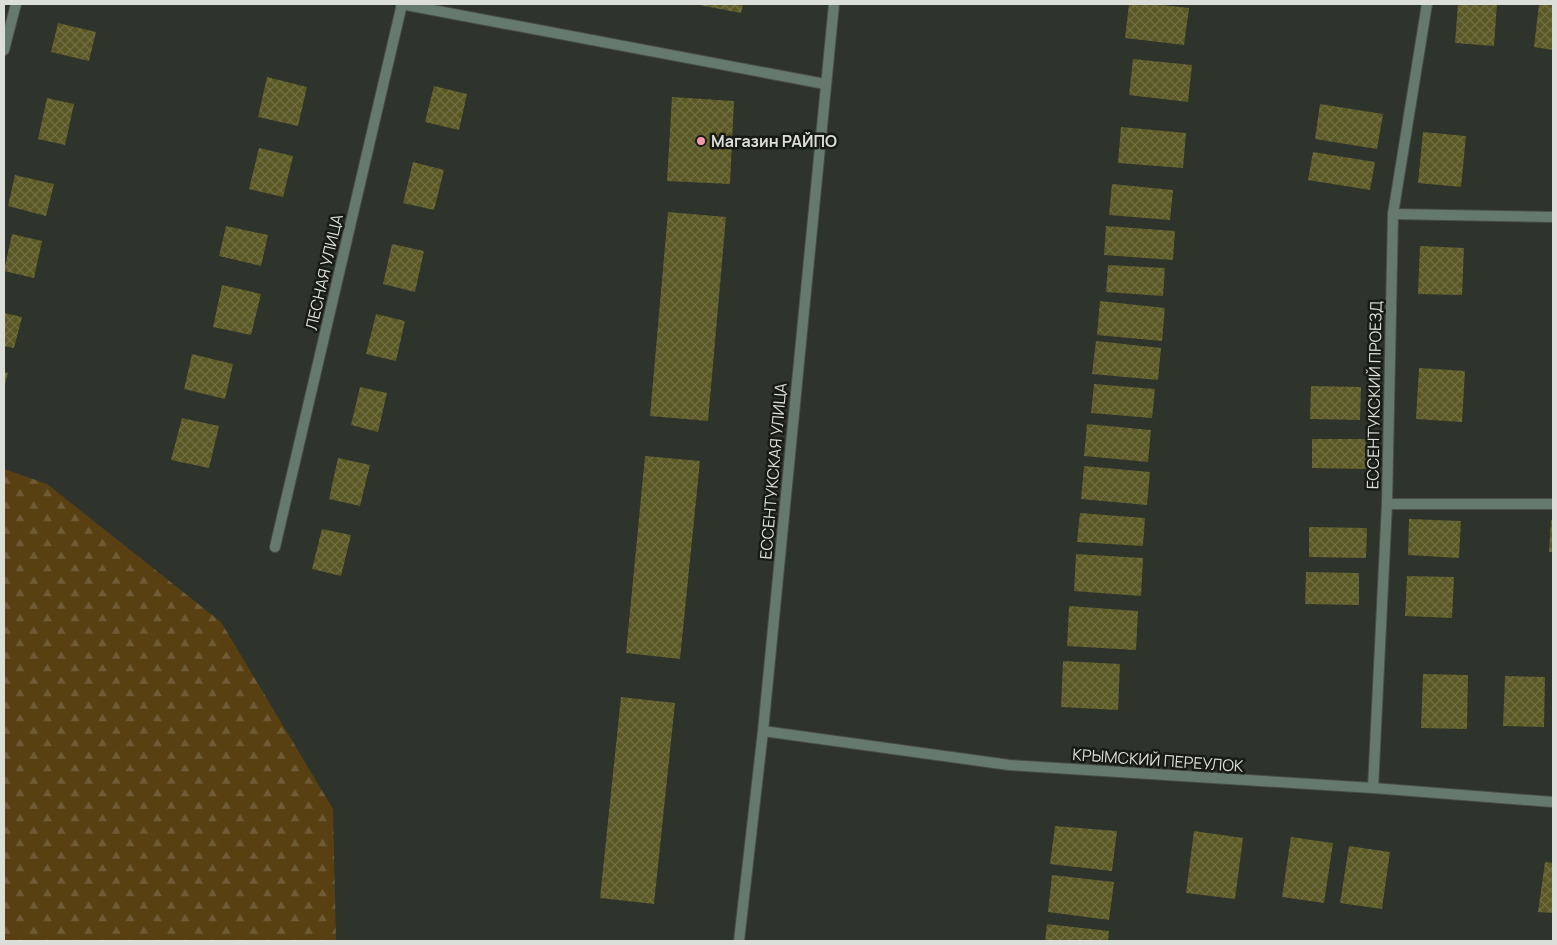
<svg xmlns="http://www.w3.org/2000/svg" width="1557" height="945" viewBox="0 0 1557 945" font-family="Manrope,sans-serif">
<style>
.forest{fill:url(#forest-firs)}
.building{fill:url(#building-cross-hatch)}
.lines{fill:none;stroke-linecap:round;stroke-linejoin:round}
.service-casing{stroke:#4a4e47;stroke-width:12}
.minor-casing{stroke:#4a4e47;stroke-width:12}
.service{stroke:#657a6d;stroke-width:10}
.minor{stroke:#657a6d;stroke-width:10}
.poi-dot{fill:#f19ab0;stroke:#181a16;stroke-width:2}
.labels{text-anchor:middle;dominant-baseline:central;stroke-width:5;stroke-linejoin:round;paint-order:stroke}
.poi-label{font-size:16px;font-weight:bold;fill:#dbded9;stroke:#181a16;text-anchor:start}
.street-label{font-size:16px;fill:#dbded9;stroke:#181a16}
</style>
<defs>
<pattern id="forest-firs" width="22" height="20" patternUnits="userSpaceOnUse" patternTransform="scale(1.25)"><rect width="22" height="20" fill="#584013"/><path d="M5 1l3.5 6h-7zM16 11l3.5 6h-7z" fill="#6f5b35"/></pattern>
<pattern id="building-cross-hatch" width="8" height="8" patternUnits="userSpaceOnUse" patternTransform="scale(1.25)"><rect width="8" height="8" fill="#5a5825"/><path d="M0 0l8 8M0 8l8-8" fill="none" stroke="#717044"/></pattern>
</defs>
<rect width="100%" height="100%" fill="#2e332b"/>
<!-- forest -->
<path class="forest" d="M 4,469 L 47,484 L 221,622 L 333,809 L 336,941 L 4,941 Z"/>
<!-- building -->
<path class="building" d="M 694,4 L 743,4 L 741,13 Z
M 1129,4 L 1152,4 L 1189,8 L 1184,45 L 1125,38 Z
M 1458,4 L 1497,4 L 1494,46 L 1455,43 Z
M 1539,4 L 1553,4 L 1553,50 L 1534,47 Z
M 58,23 L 96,32 L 89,61 L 51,52 Z
M 1133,59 L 1192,65 L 1188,102 L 1129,95 Z
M 267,77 L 307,87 L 298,126 L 258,117 Z
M 434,86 L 467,94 L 459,130 L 425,122 Z
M 672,97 L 734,101 L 730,184 L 667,181 Z
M 47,98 L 74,104 L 65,145 L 38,139 Z
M 1320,104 L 1383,114 L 1377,149 L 1315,139 Z
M 1121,127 L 1186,133 L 1183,168 L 1118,163 Z
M 1423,132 L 1466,136 L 1461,187 L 1418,183 Z
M 259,148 L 293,156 L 283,197 L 249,189 Z
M 1313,152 L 1375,162 L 1370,190 L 1308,180 Z
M 413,162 L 444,170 L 434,210 L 403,203 Z
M 15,175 L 54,184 L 46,216 L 8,206 Z
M 1112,184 L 1173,190 L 1170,220 L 1109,215 Z
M 668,212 L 726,217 L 708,421 L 650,416 Z
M 226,226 L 268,235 L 261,266 L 219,256 Z
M 1106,226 L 1175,231 L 1173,260 L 1104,255 Z
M 12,234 L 42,241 L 34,278 L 4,271 Z
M 392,244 L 424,251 L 415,292 L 383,284 Z
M 1420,246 L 1464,248 L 1462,295 L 1418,294 Z
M 1108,265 L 1165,268 L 1163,296 L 1106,292 Z
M 222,285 L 261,294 L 251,335 L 213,327 Z
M 1100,301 L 1165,308 L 1162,341 L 1097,335 Z
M 4,313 L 22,317 L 14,348 L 4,346 Z
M 376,314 L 405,321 L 396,361 L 366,354 Z
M 1096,341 L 1161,348 L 1158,380 L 1092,374 Z
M 192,354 L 233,364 L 225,399 L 184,389 Z
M 1419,368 L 1465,371 L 1462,422 L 1416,419 Z
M 4,372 L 8,373 L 4,388 Z
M 1094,384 L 1155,389 L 1152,418 L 1091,413 Z
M 1311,386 L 1361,387 L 1360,420 L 1310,419 Z
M 360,387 L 387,393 L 378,432 L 351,425 Z
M 182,418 L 219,426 L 209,468 L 171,460 Z
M 1087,424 L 1151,430 L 1148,462 L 1084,456 Z
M 1312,439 L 1366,439 L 1366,469 L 1312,468 Z
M 645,456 L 700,461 L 680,659 L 626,653 Z
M 338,458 L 370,465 L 360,506 L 329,499 Z
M 1084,466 L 1150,472 L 1147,505 L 1081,499 Z
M 1080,513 L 1145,518 L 1143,546 L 1077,542 Z
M 1409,519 L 1461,521 L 1459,558 L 1408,555 Z
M 1551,520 L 1553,521 L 1553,552 L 1549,552 Z
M 1309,527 L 1367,528 L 1366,558 L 1309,557 Z
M 322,529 L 351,535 L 341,576 L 312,569 Z
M 1076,554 L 1143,558 L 1141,596 L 1074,591 Z
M 1306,572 L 1359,573 L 1359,605 L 1305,604 Z
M 1407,576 L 1454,577 L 1452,618 L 1405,616 Z
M 1069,606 L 1138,611 L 1136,650 L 1067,646 Z
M 1063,661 L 1120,664 L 1118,710 L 1061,707 Z
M 1423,674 L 1468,675 L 1467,729 L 1421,728 Z
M 1505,676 L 1545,677 L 1544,727 L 1503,726 Z
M 621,697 L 675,703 L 654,904 L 600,898 Z
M 1055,826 L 1117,831 L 1112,871 L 1050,864 Z
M 1194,831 L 1243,838 L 1235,899 L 1186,893 Z
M 1291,837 L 1333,843 L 1324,903 L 1282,897 Z
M 1349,846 L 1390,852 L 1382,909 L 1340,903 Z
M 1545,862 L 1553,863 L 1553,913 L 1538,912 Z
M 1052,875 L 1114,882 L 1109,920 L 1048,912 Z
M 1047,924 L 1109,931 L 1108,941 L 1045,941 Z"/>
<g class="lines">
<!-- service casing -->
<g class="service-casing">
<path id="service" d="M 401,4 L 825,84
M 1393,214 L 1553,217
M 1387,504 L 1553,504"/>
</g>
<!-- minor casing -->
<g class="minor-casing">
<path id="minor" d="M 4,50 L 16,4
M 275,547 L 402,4
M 763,731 L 1009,765 L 1373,788 L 1553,802
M 1373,788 L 1387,504 L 1393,214 L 1427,4
M 739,941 L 763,731 L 834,4"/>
</g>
<!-- service -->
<use href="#service" class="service"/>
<!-- minor -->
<use href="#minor" class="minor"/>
</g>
<!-- markers -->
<circle class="poi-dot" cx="701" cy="141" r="5"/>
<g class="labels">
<!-- poi labels -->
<g class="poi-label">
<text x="711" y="141">Магазин РАЙПО</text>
</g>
<!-- street labels -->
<g class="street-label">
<text transform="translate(324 272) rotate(-77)">ЛЕСНАЯ УЛИЦА</text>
<text transform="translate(1374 395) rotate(-89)">ЕССЕНТУКСКИЙ ПРОЕЗД</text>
<text transform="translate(773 471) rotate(-85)">ЕССЕНТУКСКАЯ УЛИЦА</text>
<text transform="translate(1158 760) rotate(4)">КРЫМСКИЙ ПЕРЕУЛОК</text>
</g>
</g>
<!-- border -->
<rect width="1557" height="945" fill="none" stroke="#dbded9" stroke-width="10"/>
</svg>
